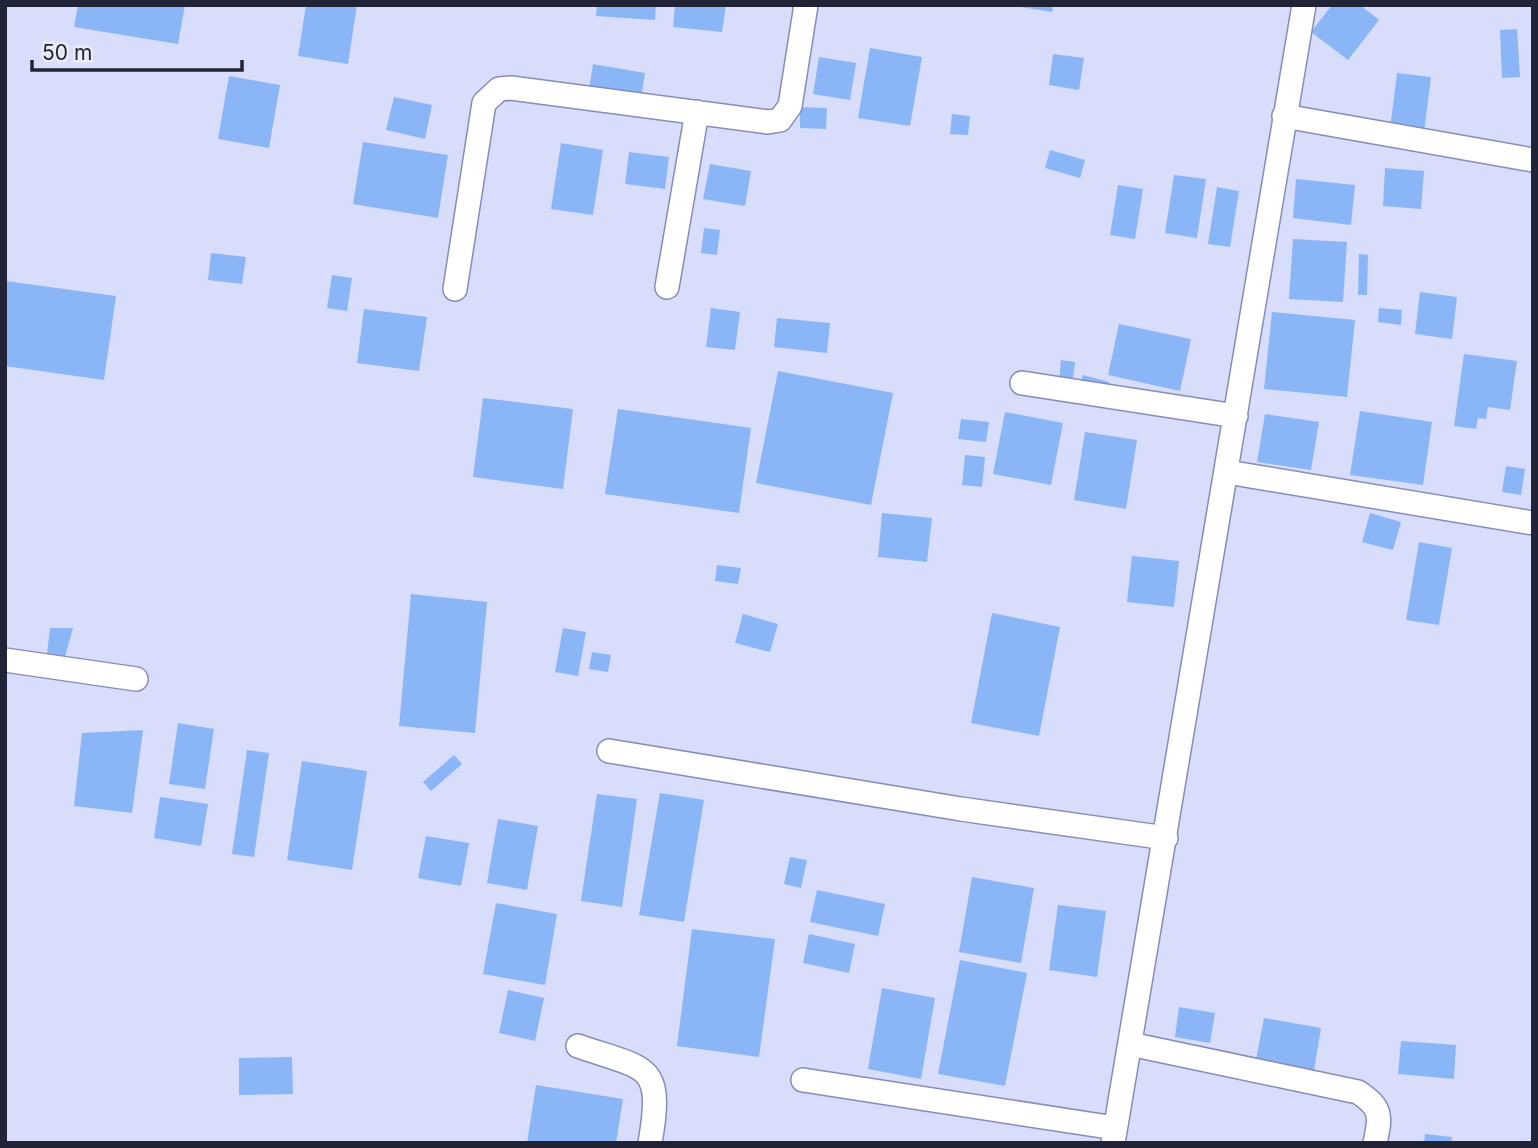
<svg xmlns="http://www.w3.org/2000/svg" width="1538" height="1148" viewBox="0 0 1538 1148" font-family="Inter,sans-serif">
<style>
.building{fill:#8ab6f8}
.lines{fill:none;stroke-linecap:round;stroke-linejoin:round}
.street-casing{stroke:#868cba;stroke-width:26}
.street{stroke:#fff;stroke-width:23}
</style>
<rect width="100%" height="100%" fill="#d8ddfb"/>
<!-- building -->
<path class="building" d="M 78,5 L 185,5 L 178,44 L 74,27 Z
M 306,5 L 357,5 L 348,64 L 298,56 Z
M 597,5 L 656,5 L 655,20 L 596,16 Z
M 675,5 L 726,5 L 722,32 L 673,27 Z
M 1008,5 L 1053,5 L 1052,12 Z
M 1332,5 L 1360,5 L 1379,20 L 1348,60 L 1311,32 Z
M 1517,29 L 1520,77 L 1502,78 L 1500,30 Z
M 870,48 L 922,57 L 910,126 L 858,118 Z
M 1053,54 L 1084,58 L 1079,90 L 1049,85 Z
M 819,57 L 856,63 L 850,100 L 813,94 Z
M 593,64 L 645,73 L 641,98 L 589,89 Z
M 1397,73 L 1431,77 L 1424,132 L 1390,129 Z
M 229,76 L 280,85 L 269,148 L 218,139 Z
M 394,97 L 432,105 L 425,139 L 386,130 Z
M 800,107 L 827,108 L 826,129 L 800,128 Z
M 952,114 L 970,116 L 968,135 L 950,134 Z
M 363,142 L 448,155 L 438,218 L 353,204 Z
M 561,143 L 603,150 L 593,215 L 551,209 Z
M 1050,150 L 1085,160 L 1080,178 L 1045,168 Z
M 629,152 L 669,157 L 665,189 L 625,184 Z
M 710,164 L 751,171 L 745,206 L 703,199 Z
M 1385,168 L 1424,171 L 1421,209 L 1383,206 Z
M 1174,175 L 1206,179 L 1197,238 L 1165,233 Z
M 1296,179 L 1355,185 L 1351,225 L 1293,218 Z
M 1118,185 L 1143,189 L 1135,239 L 1110,235 Z
M 1217,187 L 1239,191 L 1230,247 L 1208,244 Z
M 704,228 L 720,230 L 717,255 L 701,253 Z
M 1293,239 L 1347,242 L 1343,302 L 1289,299 Z
M 211,253 L 246,257 L 242,284 L 208,280 Z
M 1359,254 L 1368,255 L 1367,295 L 1358,295 Z
M 332,275 L 352,278 L 347,311 L 327,308 Z
M 5,281 L 116,296 L 104,380 L 5,366 Z
M 1420,292 L 1457,297 L 1452,339 L 1415,334 Z
M 711,308 L 740,312 L 735,350 L 706,347 Z
M 1379,308 L 1402,310 L 1401,325 L 1378,322 Z
M 364,309 L 427,317 L 419,371 L 357,363 Z
M 1272,312 L 1355,320 L 1347,397 L 1264,389 Z
M 777,318 L 830,323 L 827,353 L 774,347 Z
M 1119,324 L 1191,339 L 1180,391 L 1108,375 Z
M 1464,354 L 1517,361 L 1510,410 L 1488,407 L 1486,419 L 1478,418 L 1476,429 L 1454,426 Z
M 1061,360 L 1075,362 L 1072,385 L 1059,384 Z
M 778,371 L 893,393 L 871,505 L 756,483 Z
M 1083,375 L 1109,382 L 1107,392 L 1080,385 Z
M 483,398 L 573,409 L 563,489 L 473,477 Z
M 618,409 L 751,428 L 739,513 L 605,494 Z
M 1360,411 L 1432,422 L 1423,485 L 1350,475 Z
M 1005,412 L 1063,423 L 1051,485 L 993,474 Z
M 1265,414 L 1319,422 L 1311,470 L 1257,462 Z
M 961,419 L 989,422 L 986,442 L 958,439 Z
M 1085,432 L 1137,440 L 1126,509 L 1074,500 Z
M 965,455 L 985,457 L 982,487 L 962,485 Z
M 1506,466 L 1525,469 L 1521,495 L 1502,492 Z
M 882,513 L 932,518 L 927,562 L 878,557 Z
M 1370,513 L 1401,522 L 1393,550 L 1362,542 Z
M 1419,542 L 1452,548 L 1439,625 L 1406,620 Z
M 1132,556 L 1179,561 L 1174,607 L 1127,602 Z
M 717,565 L 741,568 L 738,584 L 715,581 Z
M 411,594 L 487,602 L 475,733 L 399,726 Z
M 992,613 L 1060,627 L 1039,736 L 971,723 Z
M 743,614 L 778,624 L 770,652 L 735,643 Z
M 50,628 L 73,628 L 65,657 L 47,654 Z
M 563,628 L 586,632 L 578,676 L 555,672 Z
M 592,652 L 611,655 L 608,672 L 589,669 Z
M 178,723 L 214,729 L 205,789 L 169,784 Z
M 143,730 L 132,813 L 74,806 L 82,733 Z
M 247,750 L 269,753 L 254,857 L 232,854 Z
M 454,755 L 462,764 L 431,791 L 423,782 Z
M 302,761 L 367,771 L 352,870 L 287,860 Z
M 660,793 L 704,800 L 684,922 L 639,915 Z
M 597,794 L 637,799 L 622,907 L 581,901 Z
M 160,797 L 208,804 L 201,846 L 154,838 Z
M 498,819 L 538,826 L 527,890 L 487,883 Z
M 426,836 L 469,843 L 461,886 L 418,878 Z
M 790,857 L 807,860 L 801,888 L 784,884 Z
M 972,877 L 1034,888 L 1021,963 L 959,952 Z
M 817,890 L 885,904 L 878,936 L 810,922 Z
M 496,903 L 557,914 L 545,985 L 483,974 Z
M 1058,905 L 1106,911 L 1097,977 L 1049,970 Z
M 692,929 L 775,939 L 759,1057 L 677,1046 Z
M 809,934 L 855,944 L 849,973 L 803,963 Z
M 960,960 L 1027,973 L 1005,1086 L 938,1074 Z
M 882,988 L 935,998 L 921,1079 L 868,1069 Z
M 508,990 L 544,998 L 535,1041 L 499,1033 Z
M 1179,1007 L 1215,1013 L 1210,1043 L 1175,1037 Z
M 1264,1018 L 1321,1028 L 1314,1070 L 1256,1060 Z
M 1401,1041 L 1456,1045 L 1454,1079 L 1398,1074 Z
M 292,1057 L 293,1094 L 239,1095 L 239,1058 Z
M 536,1085 L 623,1099 L 616,1143 L 527,1143 Z
M 1425,1134 L 1452,1137 L 1451,1143 L 1424,1143 Z"/>
<g class="lines">
<!-- street casing -->
<g class="street-casing">
<path id="street" d="M 1284,116 L 1533,160
M 667,287 L 697,112
M 455,289 L 484,103 L 499,89 L 511,88 L 768,122 L 780,120 L 790,106 L 806,5
M 1022,383 L 1236,416
M 1227,472 L 1533,523
M 5,660 L 136,679
M 609,751 L 961,809 L 1166,838
M 1130,1044 L 1358,1092 C 1382,1108 1381,1116 1375,1143
M 578,1046 C 647,1070 664,1062 650,1143
M 803,1080 L 1115,1128
M 1113,1143 L 1304,5"/>
</g>
<!-- street -->
<use href="#street" class="street"/>
</g>
<!-- border -->
<rect width="1538" height="1148" fill="none" stroke="#212436" stroke-width="14"/>
<!-- scale -->
<path d="M32 60v10h210v-10" fill="none" stroke="#212436" stroke-width="3.5"/>
<text x="42" y="60" font-size="21" fill="#212436" stroke="#eaecf6" stroke-width="5" paint-order="stroke">50 m</text>
</svg>
